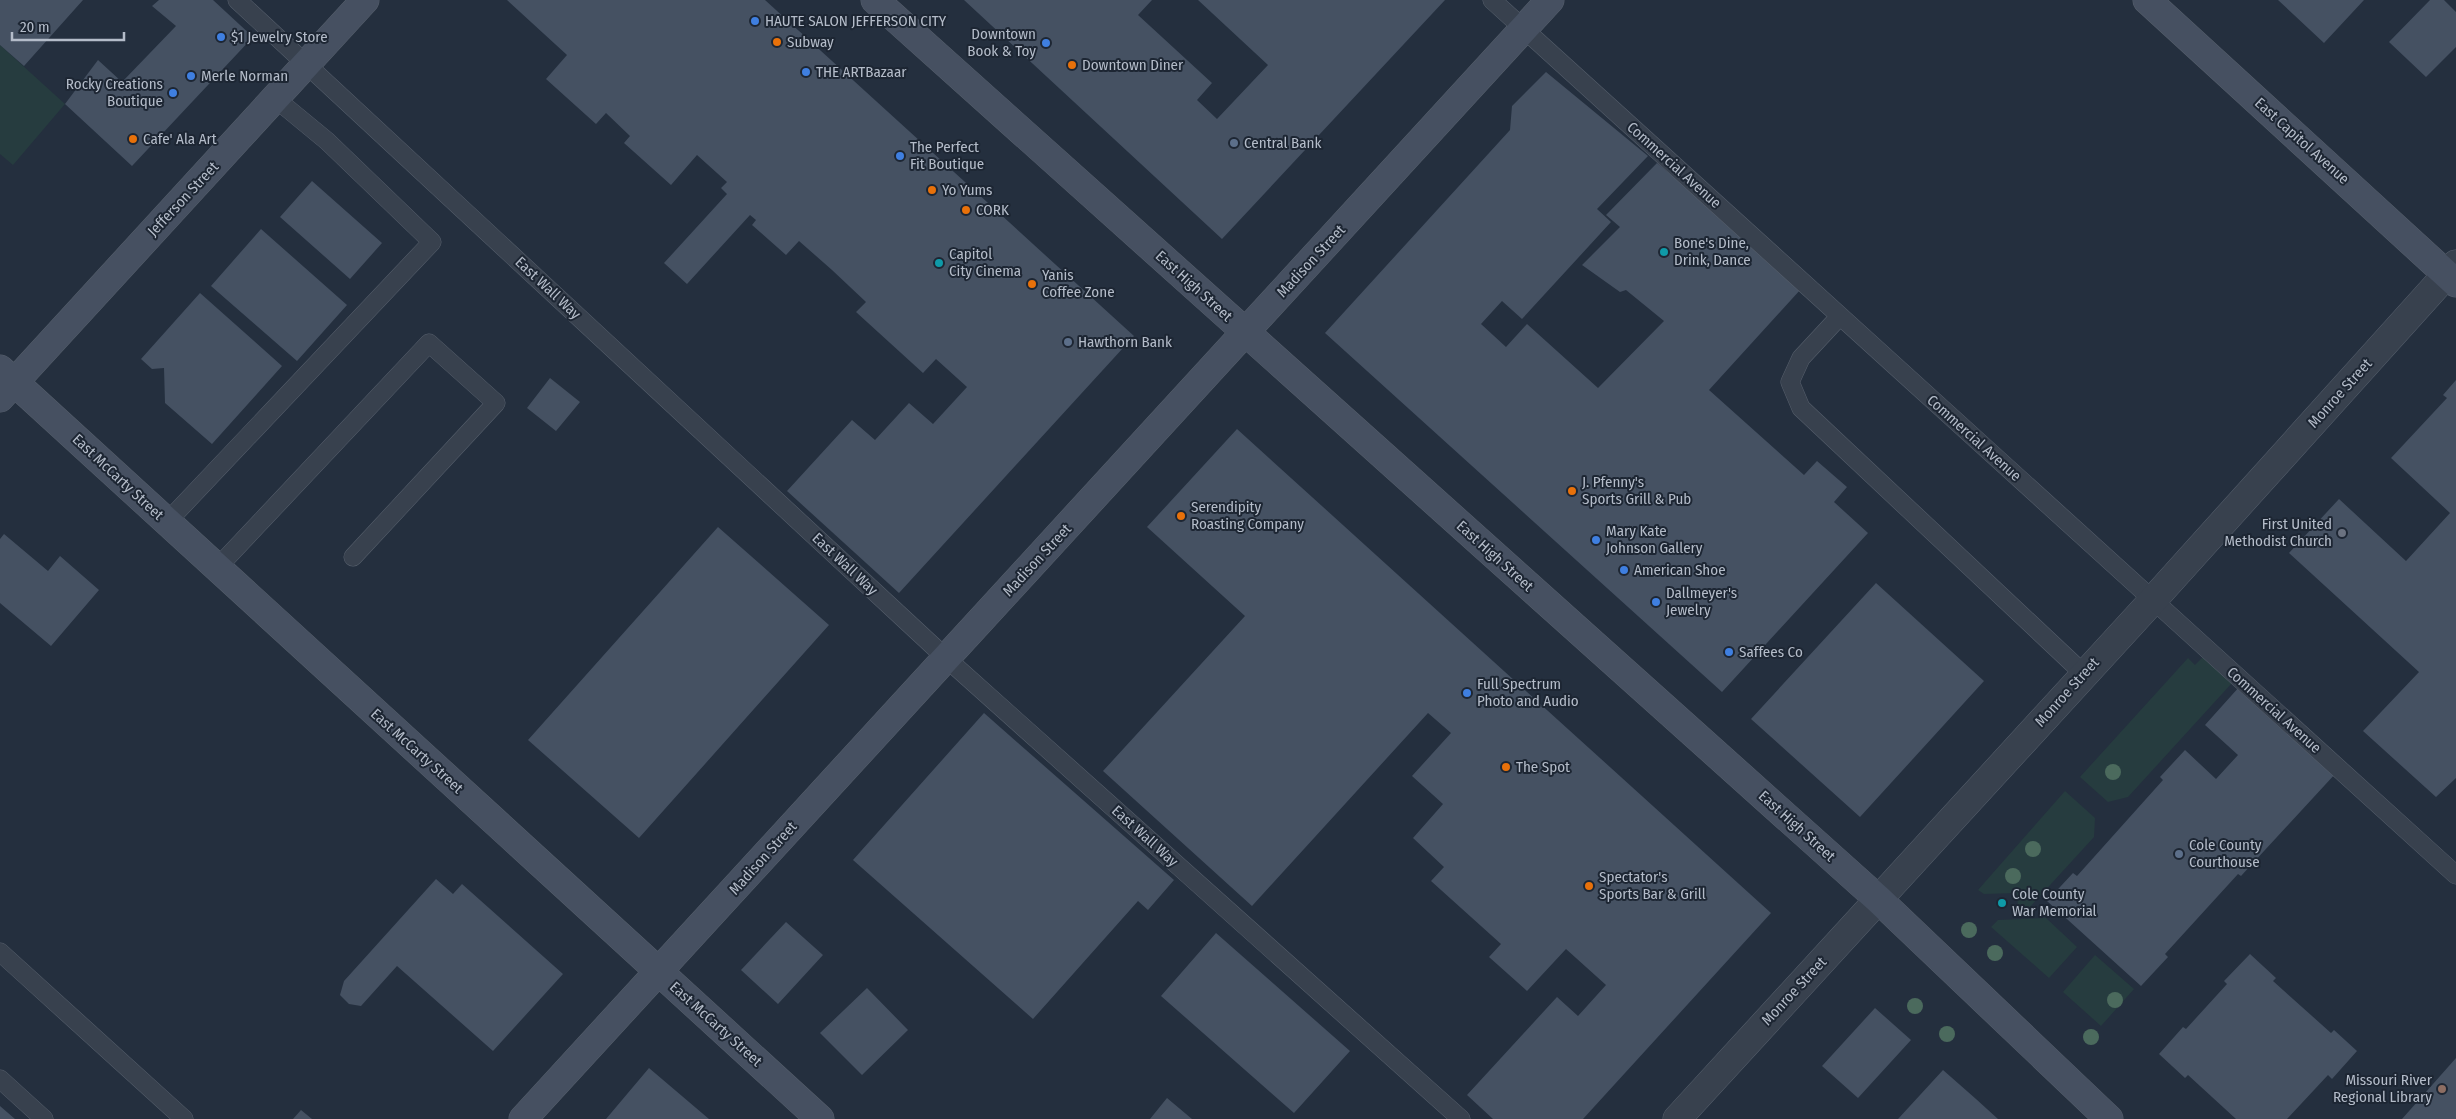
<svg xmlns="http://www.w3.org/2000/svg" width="2456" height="1119" viewBox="0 0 2456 1119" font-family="'Fira Sans Condensed',sans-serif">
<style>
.green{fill:#263c3f}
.building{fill:#455162}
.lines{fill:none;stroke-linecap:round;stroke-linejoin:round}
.lane-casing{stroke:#565f6c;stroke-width:19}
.street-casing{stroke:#565f6c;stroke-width:29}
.secondary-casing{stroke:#565f6c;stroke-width:29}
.lane{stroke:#38414e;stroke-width:18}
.street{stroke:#38414e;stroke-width:28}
.secondary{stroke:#465061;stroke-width:28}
.tree{fill:#4b6a5d}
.shop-dot{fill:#3f7fe0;stroke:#1d2633;stroke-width:2}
.food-dot{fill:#e8710a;stroke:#1d2633;stroke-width:2}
.service-dot{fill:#5c6f8a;stroke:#1d2633;stroke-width:2}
.culture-dot{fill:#0f9aa8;stroke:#1d2633;stroke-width:2}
.worship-dot{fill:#6b7280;stroke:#1d2633;stroke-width:2}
.education-dot{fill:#8d6e63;stroke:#1d2633;stroke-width:2}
.labels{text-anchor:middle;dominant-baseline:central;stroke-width:4;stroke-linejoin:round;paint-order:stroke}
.poi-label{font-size:15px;fill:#b4bcc9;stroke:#1d2633;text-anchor:start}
.street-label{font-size:15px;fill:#b4bcc9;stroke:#1d2633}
</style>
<rect width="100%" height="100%" fill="#242f3e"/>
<!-- green -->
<path class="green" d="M 0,45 L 65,104 L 13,165 L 0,154 Z
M 2203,657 L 2232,683 L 2128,797 L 2108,802 L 2080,777 L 2188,658 L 2195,665 Z
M 2065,791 L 2095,818 L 2094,837 L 2029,908 L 2018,908 L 2017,893 L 1984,894 L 1978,890 Z
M 2046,918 L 2077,947 L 2049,978 L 1991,927 L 1998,920 Z
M 2095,955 L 2134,989 L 2101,1026 L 2063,992 Z"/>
<!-- building -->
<path class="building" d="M 0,0 L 83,0 L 24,66 L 0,45 Z
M 159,0 L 213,0 L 253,37 L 132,166 L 65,104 L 98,60 L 122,82 L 176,26 L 152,6 Z
M 507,0 L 765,0 L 1134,336 L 899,593 L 787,491 L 852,420 L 875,440 L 909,403 L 933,424 L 967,387 L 936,359 L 923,373 L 856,312 L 866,302 L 832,270 L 799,241 L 786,255 L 752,225 L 756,220 L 750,215 L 687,284 L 664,263 L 727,194 L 721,188 L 727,182 L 697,155 L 671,185 L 624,143 L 630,136 L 606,113 L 596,124 L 546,79 L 567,55 Z
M 964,0 L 1152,0 L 1138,15 L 1212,83 L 1197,100 L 1217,119 L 1268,65 L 1198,0 L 1445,0 L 1222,239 Z
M 2278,0 L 2364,0 L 2324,43 Z
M 2430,0 L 2444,0 L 2456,12 L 2456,47 L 2426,77 L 2389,42 Z
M 1546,72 L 1648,156 L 1597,209 L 1611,222 L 1522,319 L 1502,301 L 1481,324 L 1506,347 L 1527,324 L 1598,388 L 1664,321 L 1626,290 L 1620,292 L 1582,265 L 1620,227 L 1606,215 L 1657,163 L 1747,239 L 1801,289 L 1709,390 L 1804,475 L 1817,461 L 1847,487 L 1834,502 L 1868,533 L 1722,692 L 1325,333 L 1510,130 L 1512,106 Z
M 312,181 L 382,243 L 350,279 L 280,217 Z
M 261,229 L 347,305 L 297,361 L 211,286 Z
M 200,293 L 282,366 L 212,444 L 165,403 L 164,368 L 152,369 L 141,359 Z
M 550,378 L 580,402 L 556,431 L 527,408 Z
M 2456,380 L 2456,778 L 2436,797 L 2363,731 L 2419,672 L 2289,553 L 2339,499 L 2406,561 L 2450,513 L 2391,458 L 2447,398 L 2443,395 Z
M 1237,429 L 1771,913 L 1583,1119 L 1493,1119 L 1467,1095 L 1557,997 L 1578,1016 L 1606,985 L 1566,949 L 1527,991 L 1489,957 L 1501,944 L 1431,881 L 1444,867 L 1413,838 L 1443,804 L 1412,776 L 1451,733 L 1428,713 L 1252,906 L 1103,771 L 1245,616 L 1147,527 Z
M 718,527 L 829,625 L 639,838 L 528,740 Z
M 4,534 L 48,571 L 60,556 L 99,590 L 51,646 L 0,603 L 0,539 Z
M 1876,583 L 1984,681 L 1860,817 L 1751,719 Z
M 2240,686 L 2336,773 L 2241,876 L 2238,874 L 2165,954 L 2168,957 L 2141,986 L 2047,901 L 2073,873 L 2077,876 L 2163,780 L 2160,777 L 2185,750 L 2216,779 L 2238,755 L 2205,725 Z
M 984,713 L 1174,880 L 1148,910 L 1138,901 L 1033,1019 L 853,860 Z
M 436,879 L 453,894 L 462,884 L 563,974 L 493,1051 L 397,966 L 361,1006 L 349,1004 L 340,995 L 344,981 Z
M 786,922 L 823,955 L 778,1004 L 741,970 Z
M 1216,933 L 1350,1051 L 1294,1113 L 1161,996 Z
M 2250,954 L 2276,978 L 2273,981 L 2331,1033 L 2334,1030 L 2357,1051 L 2332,1079 L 2328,1075 L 2287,1119 L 2236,1119 L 2188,1075 L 2185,1078 L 2159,1054 L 2183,1027 L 2186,1029 L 2227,984 L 2224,981 Z
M 867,988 L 908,1030 L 862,1075 L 820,1033 Z
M 1875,1008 L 1911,1040 L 1858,1098 L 1822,1066 Z
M 2456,1058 L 2456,1119 L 2402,1119 Z
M 649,1068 L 709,1119 L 606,1119 Z
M 1943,1070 L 1976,1099 L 1998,1119 L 1898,1119 Z
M 1167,1098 L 1192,1119 L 1150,1119 Z
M 0,1106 L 15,1119 L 0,1119 Z
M 301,1110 L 312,1119 L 293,1119 Z"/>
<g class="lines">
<!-- lane casing -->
<g class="lane-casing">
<path id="lane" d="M 237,0 L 946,658 L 1461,1119
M 1492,0 L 2456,875
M 1840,316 L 1801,358 L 1790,382 L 1801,408 L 2084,674
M 167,522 L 432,242 L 327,141 L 276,99
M 217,568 L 429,343 L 496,403 L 353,557
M 0,952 L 184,1119
M 0,1079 L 44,1119"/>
</g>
<!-- street casing -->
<g class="street-casing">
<path id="street" d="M 1677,1119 L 2153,600 L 2456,264"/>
</g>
<!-- secondary casing -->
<g class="secondary-casing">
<path id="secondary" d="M 875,0 L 1878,899 L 2109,1119
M 2147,0 L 2456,283
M 0,369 L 820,1119
M 0,398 L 365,0
M 523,1119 L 1550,0"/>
</g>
<!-- lane -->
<use href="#lane" class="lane"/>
<!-- street -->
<use href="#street" class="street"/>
<!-- secondary -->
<use href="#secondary" class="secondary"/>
</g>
<!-- trees -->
<g class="tree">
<circle cx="2113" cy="772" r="8"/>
<circle cx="2033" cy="849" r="8"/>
<circle cx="2013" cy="876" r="8"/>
<circle cx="1969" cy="930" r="8"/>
<circle cx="1995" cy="953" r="8"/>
<circle cx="2115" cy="1000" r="8"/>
<circle cx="1915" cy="1006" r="8"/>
<circle cx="1947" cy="1034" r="8"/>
<circle cx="2091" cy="1037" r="8"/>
</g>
<!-- markers -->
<g class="shop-dot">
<circle cx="755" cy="21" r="5"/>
<circle cx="221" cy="37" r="5"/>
<circle cx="1046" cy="43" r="5"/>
<circle cx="806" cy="72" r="5"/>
<circle cx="191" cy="76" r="5"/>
<circle cx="173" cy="93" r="5"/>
<circle cx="900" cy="156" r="5"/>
<circle cx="1596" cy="540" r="5"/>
<circle cx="1624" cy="570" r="5"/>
<circle cx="1656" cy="602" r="5"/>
<circle cx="1729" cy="652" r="5"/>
<circle cx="1467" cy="693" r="5"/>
</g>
<g class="food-dot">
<circle cx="777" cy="42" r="5"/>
<circle cx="1072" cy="65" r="5"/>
<circle cx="133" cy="139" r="5"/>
<circle cx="932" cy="190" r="5"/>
<circle cx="966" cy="210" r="5"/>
<circle cx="1032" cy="284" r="5"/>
<circle cx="1572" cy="491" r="5"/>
<circle cx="1181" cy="516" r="5"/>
<circle cx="1506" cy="767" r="5"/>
<circle cx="1589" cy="886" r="5"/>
</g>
<g class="service-dot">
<circle cx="1234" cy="143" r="5"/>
<circle cx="1068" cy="342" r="5"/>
<circle cx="2179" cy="854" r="5"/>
</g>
<g class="culture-dot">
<circle cx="1664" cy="252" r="5"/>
<circle cx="939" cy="263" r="5"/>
<circle cx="2002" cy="903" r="5"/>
</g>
<circle class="worship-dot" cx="2342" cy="533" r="5"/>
<circle class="education-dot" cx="2442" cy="1089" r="5"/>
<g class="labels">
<!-- poi labels -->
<g class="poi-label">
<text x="765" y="21">HAUTE SALON JEFFERSON CITY</text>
<text x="1036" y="34" text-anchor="end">Downtown<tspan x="1036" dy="17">Book &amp; Toy</tspan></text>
<text x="231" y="37">$1 Jewelry Store</text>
<text x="787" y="42">Subway</text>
<text x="1082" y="65">Downtown Diner</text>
<text x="816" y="72">THE ARTBazaar</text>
<text x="201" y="76">Merle Norman</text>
<text x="163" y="84" text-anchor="end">Rocky Creations<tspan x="163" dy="17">Boutique</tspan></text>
<text x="143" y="139">Cafe' Ala Art</text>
<text x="1244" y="143">Central Bank</text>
<text x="910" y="147">The Perfect<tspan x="910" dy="17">Fit Boutique</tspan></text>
<text x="942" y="190">Yo Yums</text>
<text x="976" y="210">CORK</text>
<text x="1674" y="243">Bone's Dine,<tspan x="1674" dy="17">Drink, Dance</tspan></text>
<text x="949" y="254">Capitol<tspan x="949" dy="17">City Cinema</tspan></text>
<text x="1042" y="275">Yanis<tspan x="1042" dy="17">Coffee Zone</tspan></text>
<text x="1078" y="342">Hawthorn Bank</text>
<text x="1582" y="482">J. Pfenny's<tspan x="1582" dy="17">Sports Grill &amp; Pub</tspan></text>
<text x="1191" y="507">Serendipity<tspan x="1191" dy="17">Roasting Company</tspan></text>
<text x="2332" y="524" text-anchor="end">First United<tspan x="2332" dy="17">Methodist Church</tspan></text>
<text x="1606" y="531">Mary Kate<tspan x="1606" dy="17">Johnson Gallery</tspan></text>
<text x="1634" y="570">American Shoe</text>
<text x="1666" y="593">Dallmeyer's<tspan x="1666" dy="17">Jewelry</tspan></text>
<text x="1739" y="652">Saffees Co</text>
<text x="1477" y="684">Full Spectrum<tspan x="1477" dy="17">Photo and Audio</tspan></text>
<text x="1516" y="767">The Spot</text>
<text x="2189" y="845">Cole County<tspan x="2189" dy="17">Courthouse</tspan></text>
<text x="1599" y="877">Spectator's<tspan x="1599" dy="17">Sports Bar &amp; Grill</tspan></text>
<text x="2012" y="894">Cole County<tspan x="2012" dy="17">War Memorial</tspan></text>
<text x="2432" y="1080" text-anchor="end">Missouri River<tspan x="2432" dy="17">Regional Library</tspan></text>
</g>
<!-- street labels -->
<g class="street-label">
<text transform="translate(2302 141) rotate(42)">East Capitol Avenue</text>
<text transform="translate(1674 165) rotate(42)">Commercial Avenue</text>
<text transform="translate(183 199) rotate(-47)">Jefferson Street</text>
<text transform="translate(1311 261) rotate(-47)">Madison Street</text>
<text transform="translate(1194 286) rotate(42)">East High Street</text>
<text transform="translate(548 288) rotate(43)">East Wall Way</text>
<text transform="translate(2340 393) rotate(-48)">Monroe Street</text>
<text transform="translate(1974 438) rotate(42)">Commercial Avenue</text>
<text transform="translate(118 477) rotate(43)">East McCarty Street</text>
<text transform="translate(1495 556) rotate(42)">East High Street</text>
<text transform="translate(1037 560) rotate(-47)">Madison Street</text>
<text transform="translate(845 564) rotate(43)">East Wall Way</text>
<text transform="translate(2067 692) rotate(-48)">Monroe Street</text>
<text transform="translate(2274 710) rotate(42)">Commercial Avenue</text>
<text transform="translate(417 751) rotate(42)">East McCarty Street</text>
<text transform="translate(1797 826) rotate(42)">East High Street</text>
<text transform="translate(1145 836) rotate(42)">East Wall Way</text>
<text transform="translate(763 858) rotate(-48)">Madison Street</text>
<text transform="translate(1794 991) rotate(-47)">Monroe Street</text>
<text transform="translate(716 1024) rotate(42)">East McCarty Street</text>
</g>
</g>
<!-- scale -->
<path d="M12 32v8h112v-8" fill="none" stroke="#b4bcc9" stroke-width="2.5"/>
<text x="20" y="32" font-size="15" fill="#b4bcc9" stroke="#1d2633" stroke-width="4" paint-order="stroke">20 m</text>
</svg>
